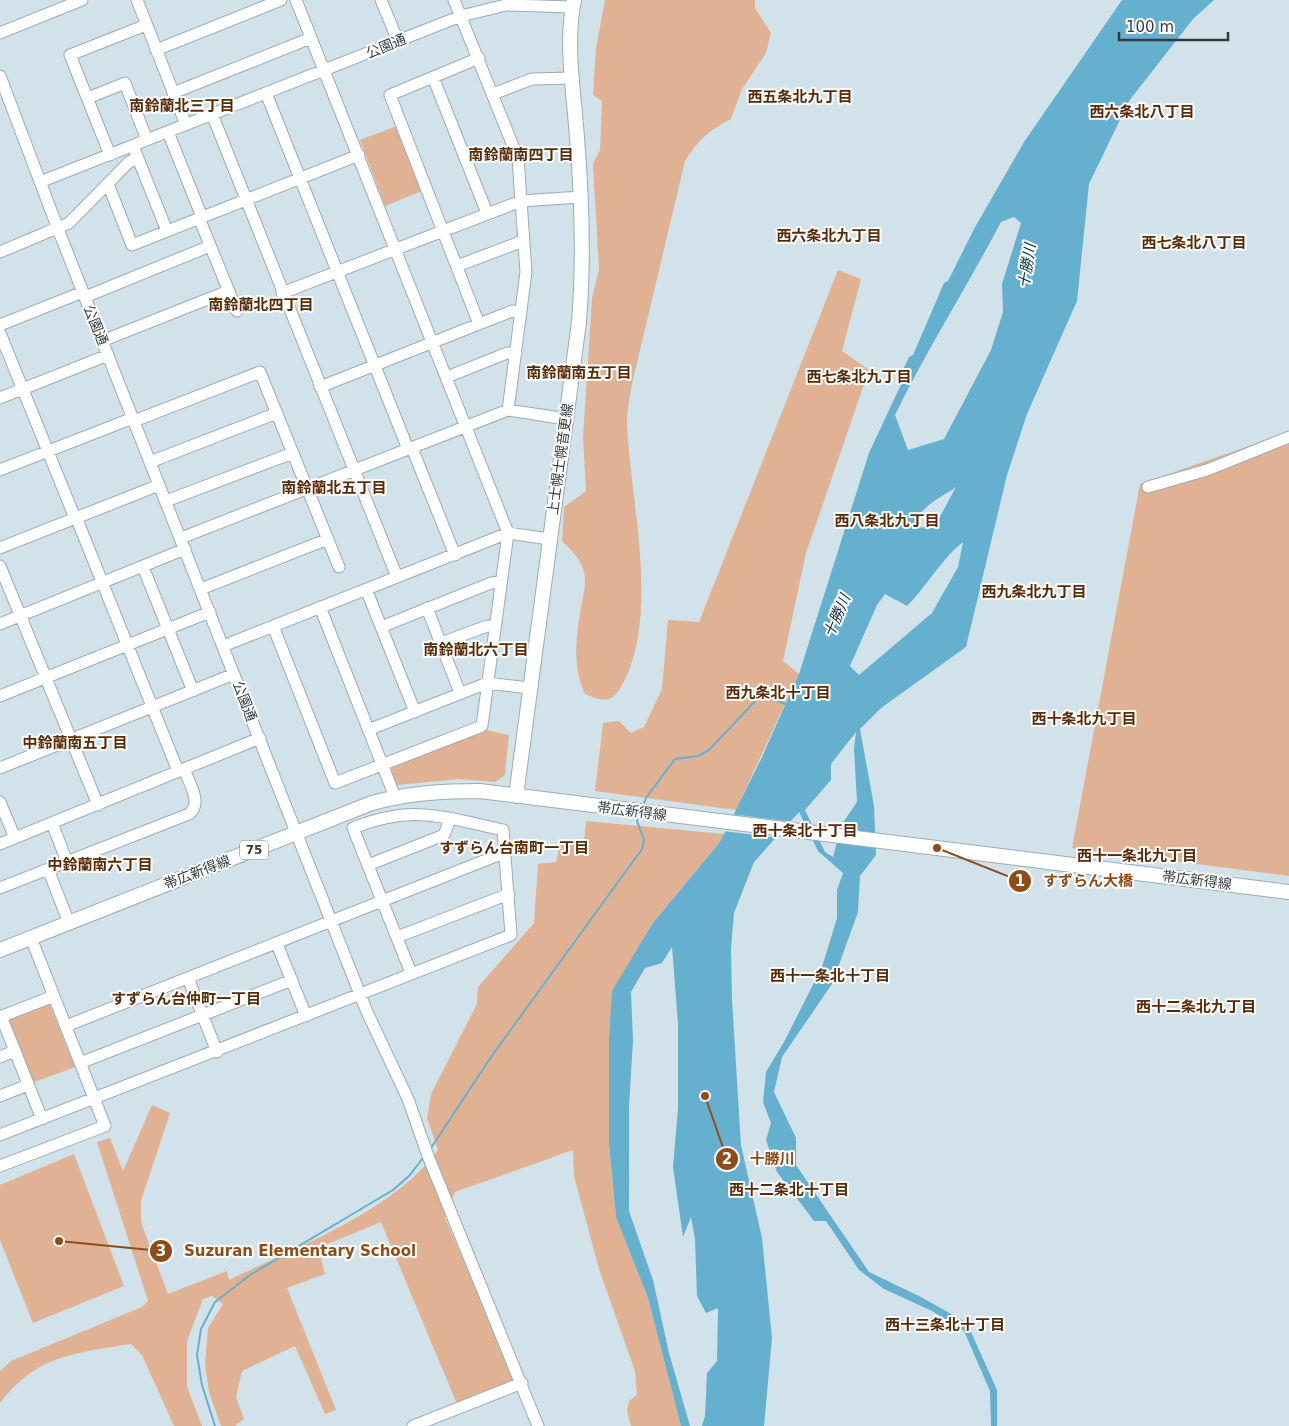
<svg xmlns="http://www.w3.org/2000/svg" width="1289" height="1426" viewBox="0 0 1289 1426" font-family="'DejaVu Sans','Noto Sans JP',sans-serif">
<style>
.green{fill:#e0b293}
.water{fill:#65b0ce;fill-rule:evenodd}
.pier{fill:#d1e2ea}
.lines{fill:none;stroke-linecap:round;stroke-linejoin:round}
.stream{stroke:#65b0ce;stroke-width:2}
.minor-casing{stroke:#9babb3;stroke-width:13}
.major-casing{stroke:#9babb3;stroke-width:16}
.minor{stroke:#fff;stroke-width:11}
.major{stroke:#fff;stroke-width:14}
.labels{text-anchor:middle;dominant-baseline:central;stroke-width:4;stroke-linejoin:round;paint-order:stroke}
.shield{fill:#fff;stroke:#717678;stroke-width:1}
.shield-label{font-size:12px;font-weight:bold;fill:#343b3e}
.street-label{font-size:14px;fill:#343b3e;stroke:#fff}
.neighbourhood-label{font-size:15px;font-weight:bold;fill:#592c07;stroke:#fff}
.water-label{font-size:15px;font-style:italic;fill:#0b2f3d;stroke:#fff}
.leader{fill:none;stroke:#8e4d18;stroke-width:2}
.callout-dot{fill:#8e4d18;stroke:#fff;stroke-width:2}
.mark-label{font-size:15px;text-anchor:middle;font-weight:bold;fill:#fff}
.callout-label{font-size:15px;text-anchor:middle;font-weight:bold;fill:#8e4d18;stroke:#fff;stroke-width:4;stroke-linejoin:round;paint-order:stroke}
</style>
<rect width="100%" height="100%" fill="#d1e2ea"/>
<!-- green -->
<path class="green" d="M 605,0 L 755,0 L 755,8 L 771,33 L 766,53 L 742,89 L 731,119 C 708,131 699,139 685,161 L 632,384 C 630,396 627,410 627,422 C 630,500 658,603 627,675 C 616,698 611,706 585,694 C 572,665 576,637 581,607 C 583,596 587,583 584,572 C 581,560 571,549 562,541 L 564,507 L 586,491 L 583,437 L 592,298 L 599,270 L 593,164 L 600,150 L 602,101 L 593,95 L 596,48 Z
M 397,126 L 422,191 L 385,206 L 360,140 Z
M 838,270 L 861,279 L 842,351 L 869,370 L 806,553 L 783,661 L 799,674 L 736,810 L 595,791 L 603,723 L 619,721 L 631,733 L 644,727 L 662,689 L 668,620 L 699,622 Z
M 1289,432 L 1289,876 L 1072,848 L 1140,484 Z
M 485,730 L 509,735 L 505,775 L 495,782 L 459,779 L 397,785 C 392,779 390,773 392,765 Z
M 586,821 L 724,834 L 720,842 L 653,923 L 609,1041 L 609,1144 L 616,1217 L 648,1298 L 681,1426 L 631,1426 L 627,1411 L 629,1401 L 637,1395 L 635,1371 L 599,1269 L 574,1176 L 573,1150 L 455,1192 L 445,1218 L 514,1373 L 512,1381 L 457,1404 L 381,1222 L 318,1248 L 325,1274 L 287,1288 L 336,1410 L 325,1414 L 295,1346 L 242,1371 L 236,1397 L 244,1419 L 235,1426 L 221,1426 L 209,1392 L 205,1364 L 208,1328 L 223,1304 L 212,1296 L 203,1299 L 187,1341 L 187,1387 L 202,1426 L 174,1426 L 142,1355 L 131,1344 C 76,1353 36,1355 0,1403 L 0,1371 L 11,1361 L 142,1307 L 148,1301 L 97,1142 L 110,1138 L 123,1171 L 152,1105 L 170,1113 L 141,1201 L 141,1222 L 168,1294 L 227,1271 L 229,1280 C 296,1247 393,1212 438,1150 L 427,1118 L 431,1094 L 477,1004 L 478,987 L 534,923 L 538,864 L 556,862 L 560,843 L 584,842 Z
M 46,1003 L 50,1005 L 75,1067 L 32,1083 L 8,1022 L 11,1016 Z
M 74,1154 L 124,1286 L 33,1323 L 0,1240 L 0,1185 Z"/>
<!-- water -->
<path class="water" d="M 1122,0 L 1214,0 L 1193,19 L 1129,101 L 1089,184 L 1077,301 L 1027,414 L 1007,475 L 966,647 L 881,708 L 860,729 L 874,806 L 876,855 L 860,876 L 858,912 L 832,984 L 782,1057 L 774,1092 L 796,1138 L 796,1165 L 869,1272 L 921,1297 L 967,1323 L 997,1390 L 997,1426 L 991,1426 L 990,1391 L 964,1331 L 932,1311 L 884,1289 L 859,1270 L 826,1221 L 814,1221 L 777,1172 L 766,1140 L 771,1123 L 763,1102 L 766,1072 L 784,1042 L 822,967 L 837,918 L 837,890 L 843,873 L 818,851 L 799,812 L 754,862 L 734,913 L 731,948 L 732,1000 L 741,1145 L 762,1238 L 772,1338 L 764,1426 L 702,1426 L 705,1416 L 707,1373 L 717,1361 L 718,1308 L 706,1313 L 697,1296 L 695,1239 L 691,1217 L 683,1237 L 673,1167 L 678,1108 L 678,1024 L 672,947 L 662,963 L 645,968 L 631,992 L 633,1041 L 629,1106 L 629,1211 L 653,1280 L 669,1353 L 690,1426 L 681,1426 L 648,1298 L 616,1217 L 609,1144 L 609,1041 L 612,991 L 653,923 L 720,842 L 762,757 L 799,674 L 869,453 L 904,378 L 901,374 L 909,357 L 913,355 L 944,283 L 948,281 L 974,229 L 1024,142 ZM 1014,217 L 1021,223 L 1002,284 L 1003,312 L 991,350 L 944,439 L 908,450 L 895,415 C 927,349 967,287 1001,222 ZM 956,487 L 935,526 L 916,528 C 915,508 941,498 956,487 ZM 963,542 L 958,567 L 932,613 L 859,675 L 850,666 L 877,605 L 885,594 L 907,606 C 928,585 941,559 963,542 ZM 856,732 L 854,749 L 857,802 L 842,824 L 833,857 L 825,852 L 805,810 L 831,780 L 831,764 Z"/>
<!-- pier -->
<path class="pier" d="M 731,814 L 794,822 L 780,838 L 723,831 Z"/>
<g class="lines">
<!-- stream -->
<path class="stream" d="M 643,806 L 646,798 L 675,759 L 698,756 L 709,750 L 758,698 L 767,697 L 788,705
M 431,1148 L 491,1057 L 642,849 L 644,840 L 637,821 L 638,817
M 215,1426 L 202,1385 L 197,1355 L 201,1329 L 215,1302 L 250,1275 L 393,1190 L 409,1176 L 423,1158"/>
<!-- minor casing -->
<g class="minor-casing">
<path id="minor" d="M 137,0 L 186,125
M 381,0 L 398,41
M 454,0 L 518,158 L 526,272 L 508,410
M 0,33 L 82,0
M 156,50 L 281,0
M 479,58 L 390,95 L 479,324
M 0,76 L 58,229 L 367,1012 L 408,1099 L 428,1156 L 538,1426
M 433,77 L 487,213
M 173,93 L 311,38
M 266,93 L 408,449
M 493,94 L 532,79 L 573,78
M 88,98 L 125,83 L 147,140
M 212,114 L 397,577
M 168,132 L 202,217
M 135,151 L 167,231
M 110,155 L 70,55 L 146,25
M 40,182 L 461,16 L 506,5 L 573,7
M 108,184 L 132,245 L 359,155
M 199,218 L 237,311
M 0,252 L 69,223 L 129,162 L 138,158
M 457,266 L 523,241
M 282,293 L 521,201 L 581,197
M 85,297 L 210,246
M 0,325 L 83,292
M 0,333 L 75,518
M 102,341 L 228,291
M 447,377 L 507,353 L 516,354
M 320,387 L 479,324 L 512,311 L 520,312
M 0,398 L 108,355
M 134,421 L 260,372 L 339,567
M 412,448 L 455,555
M 150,462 L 277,413
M 0,470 L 133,418
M 1148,487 L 1207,470 L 1289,437
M 166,501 L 293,453
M 76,517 L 178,771
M 181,538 L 508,410 L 566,419
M 0,548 L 159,485
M 0,566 L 98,805
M 143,567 L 193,691
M 201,589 L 328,539
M 366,589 L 415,712
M 320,607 L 395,797
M 427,608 L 460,693
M 0,624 L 185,549
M 273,626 L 335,783 L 482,726 L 508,533 L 296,0
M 381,627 L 491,583 L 501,582
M 441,643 L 487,626 L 495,627
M 223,646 L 508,533 L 549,539
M 0,696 L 210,612
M 368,730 L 487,683 L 529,688
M 0,768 L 234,674
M 0,802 L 15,838
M 52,823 L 67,862
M 0,844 L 260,738
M 368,865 L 444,835 L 450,819
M 48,869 L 69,923
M 0,888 L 189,814 C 203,803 189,783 184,769
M 397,937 L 509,894
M 277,944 L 306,1016
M 188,978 L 217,1052
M 1,1016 L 42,1119
M 0,1017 L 54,996
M 66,1026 L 496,856 L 505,855
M 0,1057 L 15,1051
M 80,1063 L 292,980
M 0,1096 L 28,1085
M 0,1135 L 511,935 L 503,830 C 443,817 413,804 353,828 L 411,973
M 0,1166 L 105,1126 L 31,938
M 413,1426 L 522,1383"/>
</g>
<!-- major casing -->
<g class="major-casing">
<path id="major" d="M 516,796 L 579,322 C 584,260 582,199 577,138 C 574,93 565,44 574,0
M 0,950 L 372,803 C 409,793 443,791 480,791 L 1289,892"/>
</g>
<!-- minor -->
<use href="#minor" class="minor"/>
<!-- major -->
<use href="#major" class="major"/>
</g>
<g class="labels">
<!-- shield labels -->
<rect class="shield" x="240" y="840.5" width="28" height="19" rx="4"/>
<g class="shield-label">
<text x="254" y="850">75</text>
</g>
<!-- street labels -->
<g class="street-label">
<text transform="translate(386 46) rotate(-22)">公園通</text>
<text transform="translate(96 325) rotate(68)">公園通</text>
<text transform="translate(560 459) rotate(-82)">上士幌士幌音更線</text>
<text transform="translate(245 701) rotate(69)">公園通</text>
<text transform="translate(632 811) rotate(7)">帯広新得線</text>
<text transform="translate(197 872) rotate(-21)">帯広新得線</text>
<text transform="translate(1197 880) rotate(7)">帯広新得線</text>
</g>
<!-- neighbourhood labels -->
<g class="neighbourhood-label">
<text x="800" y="97">西五条北九丁目</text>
<text x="182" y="106">南鈴蘭北三丁目</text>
<text x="1142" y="112">西六条北八丁目</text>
<text x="521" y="155">南鈴蘭南四丁目</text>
<text x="829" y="236">西六条北九丁目</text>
<text x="1194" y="243">西七条北八丁目</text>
<text x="261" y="305">南鈴蘭北四丁目</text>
<text x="579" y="373">南鈴蘭南五丁目</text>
<text x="859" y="377">西七条北九丁目</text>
<text x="334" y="488">南鈴蘭北五丁目</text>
<text x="887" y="521">西八条北九丁目</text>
<text x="1034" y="592">西九条北九丁目</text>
<text x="476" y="650">南鈴蘭北六丁目</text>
<text x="778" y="693">西九条北十丁目</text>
<text x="1084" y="719">西十条北九丁目</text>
<text x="75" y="743">中鈴蘭南五丁目</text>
<text x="805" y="831">西十条北十丁目</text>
<text x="514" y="848">すずらん台南町一丁目</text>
<text x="1137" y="856">西十一条北九丁目</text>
<text x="100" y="865">中鈴蘭南六丁目</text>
<text x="830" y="976">西十一条北十丁目</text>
<text x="186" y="999">すずらん台仲町一丁目</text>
<text x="1196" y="1007">西十二条北九丁目</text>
<text x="789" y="1190">西十二条北十丁目</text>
<text x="945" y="1325">西十三条北十丁目</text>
</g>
<!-- water labels -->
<g class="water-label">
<text transform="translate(1027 266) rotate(-81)">十勝川</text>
<text transform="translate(837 616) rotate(-67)">十勝川</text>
</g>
</g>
<!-- callouts -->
<path class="leader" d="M937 848L1020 881M705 1096L727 1159M59 1241L161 1251"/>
<g class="callout-dot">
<circle cx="937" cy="848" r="5"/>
<circle cx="705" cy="1096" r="5"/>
<circle cx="59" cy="1241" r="5"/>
<circle cx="1020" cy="881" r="12"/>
<circle cx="727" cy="1159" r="12"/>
<circle cx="161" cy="1251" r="12"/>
</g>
<g class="mark-label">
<text x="1020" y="886">1</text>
<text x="727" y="1164">2</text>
<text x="161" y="1256">3</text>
</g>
<g class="callout-label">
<text x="1088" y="886">すずらん大橋</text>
<text x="772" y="1164">十勝川</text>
<text x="300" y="1256">Suzuran Elementary School</text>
</g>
<!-- scale -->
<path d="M1119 32v8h109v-8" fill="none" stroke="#343b3e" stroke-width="2.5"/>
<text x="1126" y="32" font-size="15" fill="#343b3e" stroke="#ffffff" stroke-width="4" paint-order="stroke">100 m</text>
</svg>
